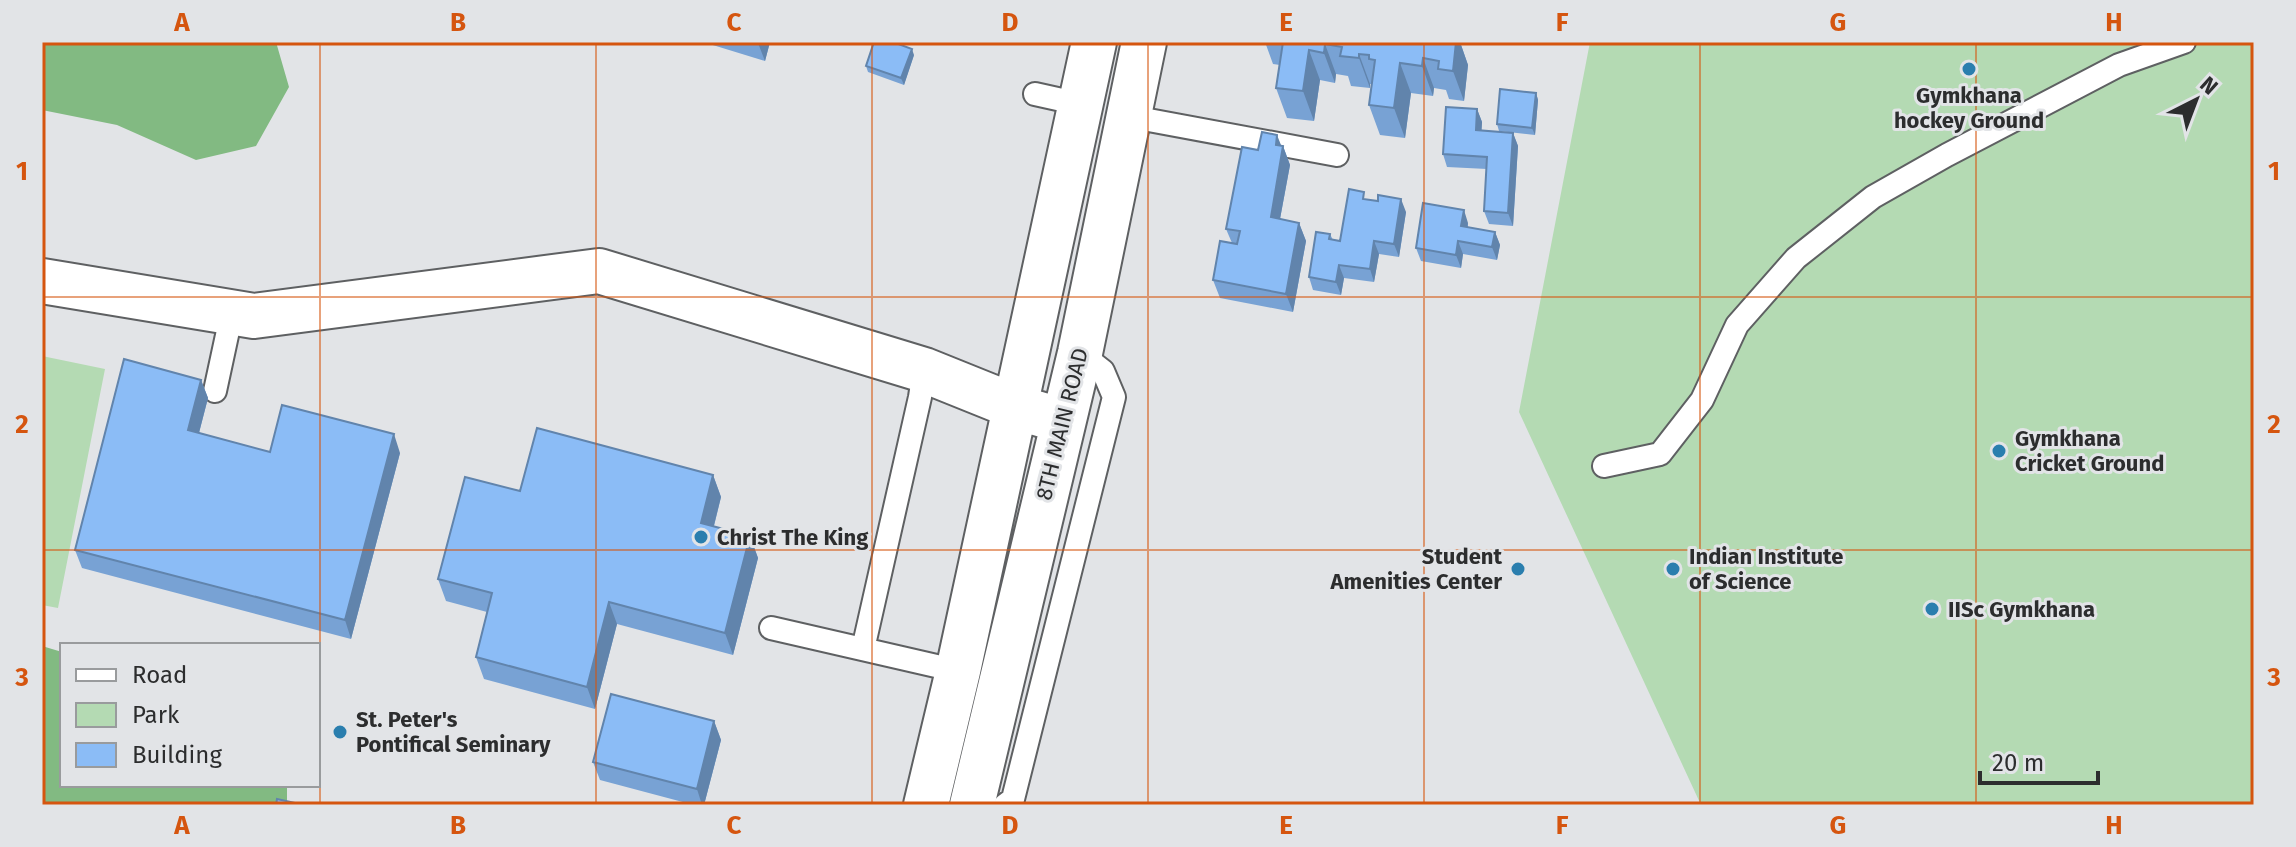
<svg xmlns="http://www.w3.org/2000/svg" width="2296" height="847" viewBox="0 0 2296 847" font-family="'Fira Sans',sans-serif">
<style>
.green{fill:#b4dab3}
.forest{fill:#82ba82}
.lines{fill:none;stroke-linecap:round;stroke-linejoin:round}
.lane-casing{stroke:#5e6062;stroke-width:26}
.secondary-casing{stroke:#5e6062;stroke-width:48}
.lane{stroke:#fff;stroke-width:22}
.secondary{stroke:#fff;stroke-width:44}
.wall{fill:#78a2d4}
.shaded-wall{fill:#6184ac}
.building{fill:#8bbcf6;stroke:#6184ac;stroke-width:2}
.grid{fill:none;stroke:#d5550f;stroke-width:2;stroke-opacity:0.55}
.poi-dot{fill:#2a7eae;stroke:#e2e4e7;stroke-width:3}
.labels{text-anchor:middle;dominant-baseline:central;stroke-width:6;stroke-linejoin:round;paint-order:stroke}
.poi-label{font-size:22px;font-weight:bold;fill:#2c2d2e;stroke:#e2e4e7;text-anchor:start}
.street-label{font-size:22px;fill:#2c2d2e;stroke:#e2e4e7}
.neatline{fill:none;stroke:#d5550f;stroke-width:3}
.grid-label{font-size:26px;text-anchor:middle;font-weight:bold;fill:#d5550f}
</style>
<rect width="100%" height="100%" fill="#e2e4e7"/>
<!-- green -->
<path class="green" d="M 1590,42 L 2254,42 L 2254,805 L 1701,805 L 1519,412 Z
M 42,356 L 105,369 L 58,608 L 42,605 Z"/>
<!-- forest -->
<path class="forest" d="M 42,42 L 276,42 L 289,87 L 256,146 L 196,160 L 117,125 L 42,110 Z
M 42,646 L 62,652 L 62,785 L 287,785 L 287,805 L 42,805 Z"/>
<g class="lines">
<!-- lane casing -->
<g class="lane-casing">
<path id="lane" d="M 1035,94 L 1080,104
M 1127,116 L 1337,155
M 215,391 L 232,312
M 1604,466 L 1660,454 L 1702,400 L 1737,325 L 1796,258 L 1873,197 L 1947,155 L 2119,65 L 2184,42
M 771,628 L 958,671
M 863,649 L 920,397 L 924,370
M 1005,805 L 1013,799 L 1114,397 L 1103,371 L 1080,353"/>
</g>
<!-- secondary casing -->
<g class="secondary-casing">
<path id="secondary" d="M 42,281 L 254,316 L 599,271 L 924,370 L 1016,407 L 1063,421
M 926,805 L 958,671 L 1094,42
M 972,805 L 1080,353 L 1144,42"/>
</g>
<!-- lane -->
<use href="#lane" class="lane"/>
<!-- secondary -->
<use href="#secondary" class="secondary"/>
</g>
<!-- wall -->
<path class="wall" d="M 703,42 L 770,42 L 765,61 Z
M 1265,42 L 1460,42 L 1468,65 L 1464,101 L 1449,99 L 1446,90 L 1434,88 L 1433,96 L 1411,93 L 1405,138 L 1380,135 L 1369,105 L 1372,84 L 1370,84 L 1370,88 L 1351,86 L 1348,76 L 1336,74 L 1335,83 L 1320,80 L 1314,121 L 1287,118 L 1276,88 L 1280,65 L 1273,64 Z
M 914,55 L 904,85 L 868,72 L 866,66 Z
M 1536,93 L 1538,100 L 1535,135 L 1499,131 L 1497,124 Z
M 1477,109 L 1482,122 L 1481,131 L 1513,133 L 1518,146 L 1513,226 L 1489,224 L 1484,211 L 1487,169 L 1447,167 L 1443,154 Z
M 1281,146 L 1283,146 L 1290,165 L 1280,219 L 1299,223 L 1306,241 L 1293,312 L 1220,298 L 1213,280 L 1232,243 L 1226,229 L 1258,150 Z
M 1367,199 L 1406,212 L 1399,257 L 1379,254 L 1374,282 L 1344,278 L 1341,295 L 1313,290 L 1309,277 L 1330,234 L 1333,240 L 1340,241 Z
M 1468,223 L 1468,227 L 1495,232 L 1500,245 L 1497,260 L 1463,254 L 1461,268 L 1421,261 L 1416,248 Z
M 201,380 L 208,398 L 199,433 L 270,452 L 400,453 L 351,639 L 82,568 L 75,550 Z
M 713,475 L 721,497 L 714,526 L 750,536 L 758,558 L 733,655 L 617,624 L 595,709 L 484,679 L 476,657 L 487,612 L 446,601 L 438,579 L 520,491 Z
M 714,721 L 721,740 L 704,805 L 694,805 L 600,780 L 593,762 Z"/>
<!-- shaded-wall -->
<path class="shaded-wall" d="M 758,42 L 770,42 L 765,61 L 758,43 Z
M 1456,42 L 1460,42 L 1468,65 L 1464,101 L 1453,71 Z
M 1325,44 L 1336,74 L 1335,83 L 1324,53 Z
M 912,49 L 914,55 L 904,85 L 901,78 Z
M 1309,50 L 1320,80 L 1314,121 L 1303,91 Z
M 1359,54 L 1370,84 L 1370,88 L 1359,58 Z
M 1423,58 L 1434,88 L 1433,96 L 1422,66 Z
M 1400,63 L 1411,93 L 1405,138 L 1394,108 Z
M 1536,93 L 1538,100 L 1535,135 L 1532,128 Z
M 1477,109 L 1482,122 L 1481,143 L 1476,130 Z
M 1513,133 L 1518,146 L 1513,226 L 1508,213 Z
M 1277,135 L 1283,150 L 1283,146 L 1290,165 L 1277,235 L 1271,217 L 1276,145 Z
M 1401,199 L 1406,212 L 1399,257 L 1394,244 Z
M 1464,210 L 1468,223 L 1465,239 L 1461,226 Z
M 1299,223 L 1306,241 L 1293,312 L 1286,294 Z
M 1495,232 L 1500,245 L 1497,260 L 1492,247 Z
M 1374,241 L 1379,254 L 1374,282 L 1370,269 Z
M 1458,241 L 1463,254 L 1461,268 L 1456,255 Z
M 1339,265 L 1344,278 L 1341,295 L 1336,282 Z
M 201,380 L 208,398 L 195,448 L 188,430 Z
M 394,434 L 400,453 L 351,639 L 345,620 Z
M 713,475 L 721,497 L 709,545 L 701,523 Z
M 750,536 L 758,558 L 733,655 L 725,633 Z
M 609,602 L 617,624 L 595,709 L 587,687 Z
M 714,721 L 721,740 L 704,805 L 702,805 L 697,789 Z"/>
<!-- building -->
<path class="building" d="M 874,42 L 893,42 L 912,49 L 901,78 L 866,66 Z
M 1283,42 L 1456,42 L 1453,71 L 1438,69 L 1439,61 L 1423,58 L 1422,66 L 1400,63 L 1394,108 L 1369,105 L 1375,60 L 1369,59 L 1369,55 L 1359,54 L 1359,58 L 1340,56 L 1342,47 L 1325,44 L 1324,53 L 1309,50 L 1303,91 L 1276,88 Z
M 1500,89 L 1536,93 L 1532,128 L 1497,124 Z
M 1446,107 L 1477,109 L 1476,130 L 1513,133 L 1508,213 L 1484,211 L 1487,157 L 1443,154 Z
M 1262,132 L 1277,135 L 1276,145 L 1283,146 L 1271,217 L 1299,223 L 1286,294 L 1213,280 L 1220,241 L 1237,244 L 1240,231 L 1226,229 L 1242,147 L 1258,150 Z
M 1349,189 L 1364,192 L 1363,199 L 1378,201 L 1378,195 L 1401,199 L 1394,244 L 1374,241 L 1370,269 L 1339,265 L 1336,282 L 1309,277 L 1316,232 L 1330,234 L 1329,239 L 1340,241 Z
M 1423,203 L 1464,210 L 1461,226 L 1495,232 L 1492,247 L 1458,241 L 1456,255 L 1416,248 Z
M 124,359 L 201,380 L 188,430 L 270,452 L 282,405 L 394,434 L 345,620 L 75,550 Z
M 537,428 L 713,475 L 701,523 L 750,536 L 725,633 L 609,602 L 587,687 L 476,657 L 492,593 L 438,579 L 465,477 L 520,491 Z
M 611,694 L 714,721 L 697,789 L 593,762 Z
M 277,799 L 304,805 L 276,805 Z"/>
<!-- grid -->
<path class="grid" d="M 320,42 L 320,805M 596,42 L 596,805M 872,42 L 872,805M 1148,42 L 1148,805M 1424,42 L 1424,805M 1700,42 L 1700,805M 1976,42 L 1976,805M 42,297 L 2254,297M 42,550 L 2254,550"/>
<!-- markers -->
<g class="poi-dot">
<circle cx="1969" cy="69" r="8"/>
<circle cx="1999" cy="451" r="8"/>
<circle cx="701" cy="537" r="8"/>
<circle cx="1518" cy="569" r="8"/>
<circle cx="1673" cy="569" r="8"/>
<circle cx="1932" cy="609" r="8"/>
<circle cx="340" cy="732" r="8"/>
</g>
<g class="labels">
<!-- poi labels -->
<g class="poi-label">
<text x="1969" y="95" text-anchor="middle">Gymkhana<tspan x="1969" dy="25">hockey Ground</tspan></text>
<text x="2015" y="438">Gymkhana<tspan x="2015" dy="25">Cricket Ground</tspan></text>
<text x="717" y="537">Christ The King</text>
<text x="1502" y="556" text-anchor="end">Student<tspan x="1502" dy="25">Amenities Center</tspan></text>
<text x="1689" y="556">Indian Institute<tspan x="1689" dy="25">of Science</tspan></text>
<text x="1948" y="609">IISc Gymkhana</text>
<text x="356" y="719">St. Peter's<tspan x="356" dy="25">Pontifical Seminary</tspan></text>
</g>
<!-- street labels -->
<g class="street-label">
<text transform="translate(1062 424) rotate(-76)">8TH MAIN ROAD</text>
</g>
</g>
<!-- border -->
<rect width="2296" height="847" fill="none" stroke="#e2e4e7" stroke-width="88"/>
<!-- legend -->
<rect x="60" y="643" width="260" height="144" fill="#e2e4e7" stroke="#999b9d" stroke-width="2"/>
<rect x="76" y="669" width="40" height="12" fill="#ffffff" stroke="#999b9d" stroke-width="2"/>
<text x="132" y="683" font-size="24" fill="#2c2d2e">Road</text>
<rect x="76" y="703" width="40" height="24" fill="#b4dab3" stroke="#999b9d" stroke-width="2"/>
<text x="132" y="723" font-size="24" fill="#2c2d2e">Park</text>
<rect x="76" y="743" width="40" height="24" fill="#8bbcf6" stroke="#999b9d" stroke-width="2"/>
<text x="132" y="763" font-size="24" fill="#2c2d2e">Building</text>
<!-- north arrow -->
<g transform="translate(2196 100) rotate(42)" stroke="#e2e4e7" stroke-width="6" paint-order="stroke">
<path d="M0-6L14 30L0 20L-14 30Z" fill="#2c2d2e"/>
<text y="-12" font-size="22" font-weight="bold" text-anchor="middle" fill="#2c2d2e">N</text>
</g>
<!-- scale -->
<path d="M1980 771v12h118v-12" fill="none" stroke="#2c2d2e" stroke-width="4"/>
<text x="1992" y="771" font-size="24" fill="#2c2d2e" stroke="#e2e4e7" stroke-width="6" paint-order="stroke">20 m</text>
<rect x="44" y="44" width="2208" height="759" class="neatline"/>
<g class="grid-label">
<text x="182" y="31">A</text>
<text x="458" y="31">B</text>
<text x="734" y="31">C</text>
<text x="1010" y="31">D</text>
<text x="1286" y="31">E</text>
<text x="1562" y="31">F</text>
<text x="1838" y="31">G</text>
<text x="2114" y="31">H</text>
<text x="22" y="180">1</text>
<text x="2274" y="180">1</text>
<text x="22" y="433">2</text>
<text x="2274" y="433">2</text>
<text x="22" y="686">3</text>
<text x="2274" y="686">3</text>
<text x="182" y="834">A</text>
<text x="458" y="834">B</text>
<text x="734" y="834">C</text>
<text x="1010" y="834">D</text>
<text x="1286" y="834">E</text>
<text x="1562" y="834">F</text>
<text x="1838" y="834">G</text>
<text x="2114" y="834">H</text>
</g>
</svg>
